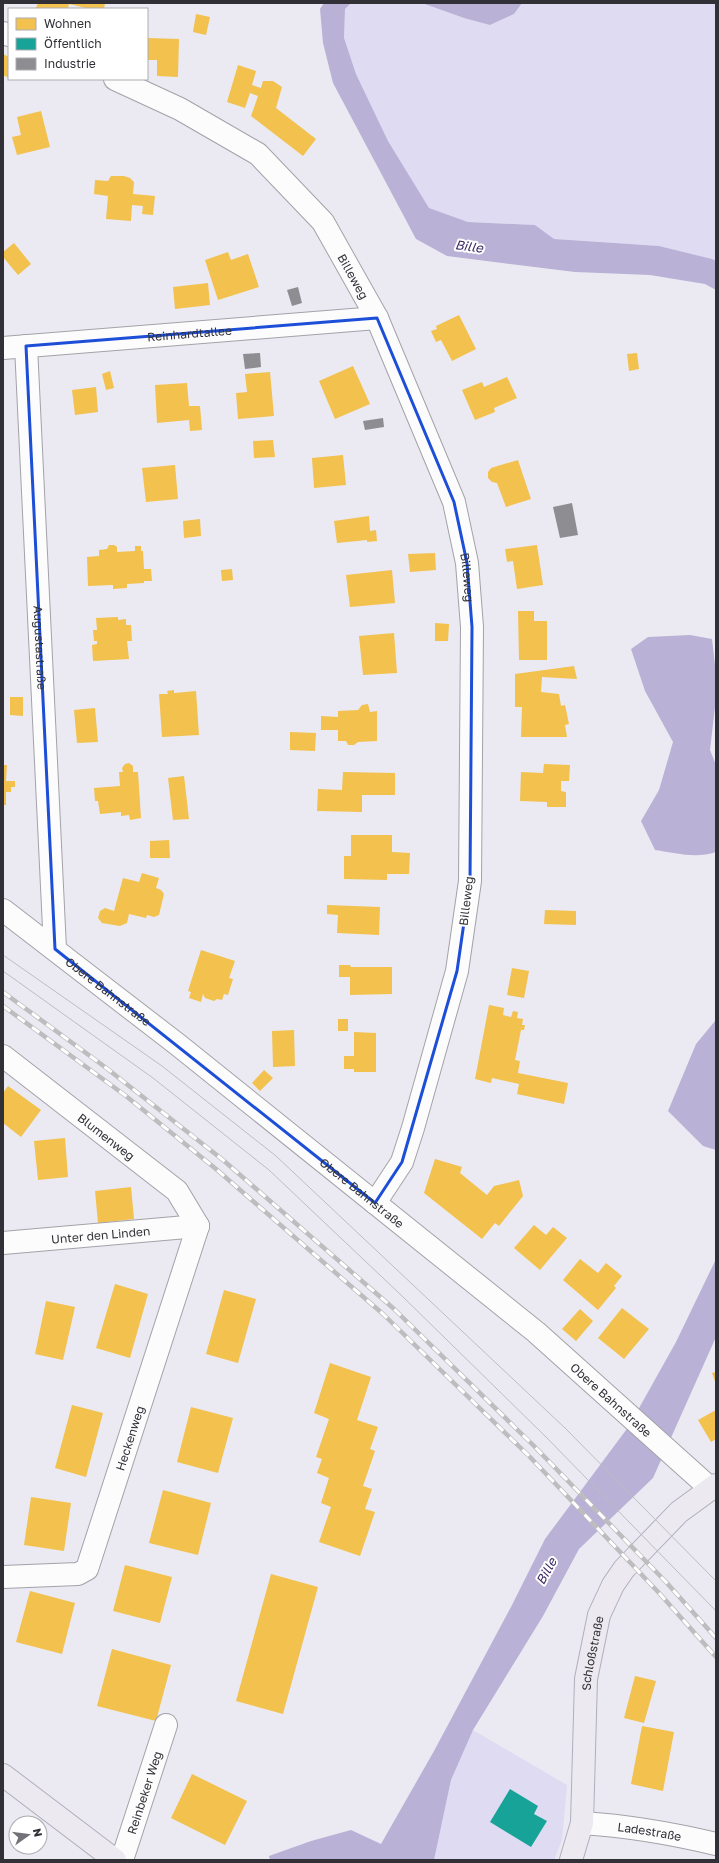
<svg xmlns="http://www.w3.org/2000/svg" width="719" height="1863" viewBox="0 0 719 1863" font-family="'Golos Text',sans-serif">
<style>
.green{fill:#dfdbf3}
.water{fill:#b9b1d6}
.homes{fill:#f2c14e}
.public{fill:#17a398}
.industry{fill:#8d8d92}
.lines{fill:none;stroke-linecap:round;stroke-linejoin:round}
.minor-casing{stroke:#a3a2a8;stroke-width:24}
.major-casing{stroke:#b1aebc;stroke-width:24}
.minor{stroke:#fcfcfd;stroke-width:22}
.major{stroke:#eceaf0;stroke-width:22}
.tram{stroke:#bdbdbf;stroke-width:1}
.rail-casing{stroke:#bdbdbf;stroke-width:4.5}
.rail{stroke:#fff;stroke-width:3;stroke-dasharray:9;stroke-linecap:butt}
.marked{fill:none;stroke:#1d4ed8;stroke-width:3;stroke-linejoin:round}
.labels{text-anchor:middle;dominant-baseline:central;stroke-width:4;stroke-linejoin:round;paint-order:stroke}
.street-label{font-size:12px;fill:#313036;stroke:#fff}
.water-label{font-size:13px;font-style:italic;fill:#3c2966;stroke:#fff}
</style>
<rect width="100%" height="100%" fill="#ebeaf2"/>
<!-- green -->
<path class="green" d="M 351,3 L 422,3 L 464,18 L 490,25 L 514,14 L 522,3 L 716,3 L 716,261 L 712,259 L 659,246 L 553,239 L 535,225 L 468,222 L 429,208 L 388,141 L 356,74 L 344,39 L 345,9 Z
M 473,1730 L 567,1785 L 562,1840 L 554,1860 L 434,1860 L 451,1780 Z"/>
<!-- water -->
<path class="water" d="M 324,3 L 351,3 L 345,9 L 344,38 L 356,74 L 388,141 L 429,208 L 468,222 L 535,225 L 554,239 L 659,246 L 712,259 L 716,261 L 716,290 L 705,284 L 650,275 L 575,272 L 447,256 L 416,239 L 333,83 L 323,43 L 320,9 Z
M 422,3 L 522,3 L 514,14 L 490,25 L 464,18 Z
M 690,635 L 712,639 L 716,673 L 716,698 L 710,750 L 716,765 L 716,852 C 696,859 676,853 655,850 L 641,821 L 659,790 L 673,742 L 645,691 L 631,649 L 648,637 Z
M 715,1021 L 716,1021 L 716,1150 L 703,1146 L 668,1111 L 696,1044 Z
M 716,1259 L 716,1337 L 653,1478 L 579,1549 L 543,1616 L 473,1730 L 451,1780 L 434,1860 L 270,1860 L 269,1856 L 311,1841 L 351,1830 L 381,1844 L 434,1751 L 511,1607 L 545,1539 L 629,1426 L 676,1342 Z"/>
<!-- homes -->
<path class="homes" d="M 38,3 L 105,3 L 104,9 L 90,9 L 69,4 L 68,9 L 41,9 L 36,8 Z
M 196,14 L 210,17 L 206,35 L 193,32 Z
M 148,38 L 179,39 L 178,77 L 157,76 L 157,60 L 147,60 Z
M 3,54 L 9,57 L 9,78 L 3,75 Z
M 238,65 L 256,71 L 252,85 L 261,88 L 263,81 L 273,81 L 282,87 L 276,108 L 316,139 L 303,156 L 251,116 L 258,96 L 250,93 L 245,108 L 227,102 Z
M 41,111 L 50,147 L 17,155 L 12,137 L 21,135 L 17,117 Z
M 111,176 L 124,176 L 130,178 L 134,182 L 133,194 L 155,196 L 153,215 L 142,214 L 143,206 L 132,205 L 131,221 L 106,219 L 108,196 L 94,194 L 95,180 L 108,181 Z
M 14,243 L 31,264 L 18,275 L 3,257 L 3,252 Z
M 228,252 L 231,260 L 248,254 L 259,287 L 218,300 L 205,260 Z
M 208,283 L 210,305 L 175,309 L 173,287 Z
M 459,315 L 476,349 L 452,361 L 441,340 L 436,342 L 431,331 L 437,329 L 436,326 Z
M 637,353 L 639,369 L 629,371 L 627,354 Z
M 353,366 L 370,404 L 335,419 L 319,381 Z
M 110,371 L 114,388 L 106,390 L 102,374 Z
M 270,372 L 274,416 L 238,419 L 236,393 L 247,392 L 245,374 Z
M 507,377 L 517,398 L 494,408 L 495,412 L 475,420 L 462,390 L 482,382 L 484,387 Z
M 187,383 L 189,406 L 200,406 L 202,430 L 190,431 L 189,420 L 157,423 L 155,385 Z
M 96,387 L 98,412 L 75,415 L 72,390 Z
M 273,440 L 275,457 L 254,458 L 253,441 Z
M 343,455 L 346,485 L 314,488 L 312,458 Z
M 518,460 L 531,499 L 506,507 L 497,483 L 492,482 L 488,478 L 488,472 L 491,468 Z
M 175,465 L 178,499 L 146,502 L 142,468 Z
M 369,516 L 370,531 L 376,530 L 377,541 L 367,542 L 367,540 L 337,543 L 334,521 Z
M 200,519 L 201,536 L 184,538 L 183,521 Z
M 109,545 L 114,545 L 117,547 L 117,552 L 135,551 L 135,546 L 141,546 L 141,551 L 143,551 L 144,569 L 151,569 L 152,581 L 144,581 L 144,583 L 127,584 L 127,588 L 113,589 L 113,585 L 88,586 L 87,557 L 99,556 L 99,550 L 107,549 Z
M 537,545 L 543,585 L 517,589 L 513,561 L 507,562 L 505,549 Z
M 435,553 L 436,570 L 410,572 L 408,554 Z
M 232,569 L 233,580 L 222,581 L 221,570 Z
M 392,570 L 395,603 L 350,607 L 346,575 Z
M 518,611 L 534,611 L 534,621 L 547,621 L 547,660 L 519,660 Z
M 118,617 L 118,620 L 126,619 L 126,625 L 131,625 L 132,641 L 127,641 L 129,659 L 93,661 L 92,645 L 97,644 L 97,641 L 94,641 L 93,630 L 97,630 L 96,618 Z
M 435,623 L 449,624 L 448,641 L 435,641 Z
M 394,633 L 397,673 L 363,675 L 359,636 Z
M 574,666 L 577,679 L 542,677 L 541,692 L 559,694 L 561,706 L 565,705 L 569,724 L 565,725 L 567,737 L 521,737 L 522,707 L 515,707 L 515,674 Z
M 174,690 L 174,693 L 196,691 L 199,735 L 162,737 L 159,694 L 168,694 L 167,691 Z
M 10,697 L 23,697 L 23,716 L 10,715 Z
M 368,704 L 370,712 L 377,711 L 377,741 L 358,742 L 354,745 L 348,745 L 346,741 L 338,741 L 338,730 L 321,730 L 321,716 L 338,717 L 338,711 L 358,710 L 362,705 Z
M 95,708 L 98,742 L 77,743 L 74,710 Z
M 290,732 L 316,733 L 315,751 L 290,750 Z
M 129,763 L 133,766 L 133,772 L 138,772 L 141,818 L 130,820 L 129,815 L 121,816 L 121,812 L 100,814 L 98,801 L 95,801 L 94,788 L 120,786 L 119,772 L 123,772 L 122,768 L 125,764 Z
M 544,764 L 570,765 L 569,781 L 561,781 L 561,791 L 566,792 L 566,807 L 547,807 L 547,802 L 520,801 L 521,772 L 543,773 Z
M 3,765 L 7,765 L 6,781 L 15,781 L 15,787 L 11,787 L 11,792 L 6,792 L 6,805 L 3,805 Z
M 343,772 L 395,773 L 395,795 L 362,795 L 362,812 L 317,811 L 318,789 L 342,790 Z
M 184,776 L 189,819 L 173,820 L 168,778 Z
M 351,835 L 392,835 L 392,852 L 410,853 L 409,874 L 387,874 L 387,880 L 344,879 L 344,856 L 351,856 Z
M 169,840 L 170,858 L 150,858 L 150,841 Z
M 142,873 L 159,878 L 156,888 L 161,890 L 164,894 L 159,915 L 154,917 L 147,915 L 146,918 L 129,914 L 127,923 L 120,926 L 102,923 L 98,918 L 100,911 L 105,908 L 114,911 L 123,878 L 139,882 Z
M 327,905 L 380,907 L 379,935 L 337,933 L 338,915 L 327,914 Z
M 545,910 L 576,911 L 576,925 L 544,924 Z
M 201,950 L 235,961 L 229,978 L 233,979 L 228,995 L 224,994 L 222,1000 L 217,999 L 214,1001 L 205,998 L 203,994 L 201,1002 L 189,998 L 191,992 L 188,991 Z
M 339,965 L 350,965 L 351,967 L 392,967 L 392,994 L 350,995 L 350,977 L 339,977 Z
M 512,968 L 529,971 L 524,998 L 507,995 Z
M 489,1005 L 504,1008 L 503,1015 L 511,1017 L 513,1011 L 518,1012 L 517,1018 L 523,1019 L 522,1025 L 525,1025 L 524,1030 L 521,1030 L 515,1060 L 520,1061 L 518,1073 L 568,1083 L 564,1104 L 517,1094 L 519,1084 L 492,1078 L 491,1083 L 475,1079 Z
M 338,1019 L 348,1019 L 348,1031 L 338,1031 Z
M 294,1030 L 295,1066 L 273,1067 L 272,1031 Z
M 354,1032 L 376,1033 L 376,1072 L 354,1072 L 354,1069 L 344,1069 L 344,1056 L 354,1056 Z
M 264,1070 L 273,1078 L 260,1091 L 252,1083 Z
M 8,1086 L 41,1110 L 21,1137 L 3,1123 L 3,1093 Z
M 65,1138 L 68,1177 L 38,1180 L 34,1141 Z
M 435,1159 L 462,1167 L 460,1173 L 487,1195 L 494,1186 L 519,1180 L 523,1196 L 499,1226 L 495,1223 L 482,1239 L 424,1193 Z
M 131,1187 L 134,1219 L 98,1223 L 95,1191 Z
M 534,1225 L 546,1235 L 553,1227 L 567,1238 L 540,1270 L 514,1248 Z
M 580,1259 L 598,1273 L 606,1263 L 622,1276 L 614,1286 L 616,1288 L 598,1310 L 563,1280 Z
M 115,1284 L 148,1294 L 130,1358 L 96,1348 Z
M 224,1290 L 256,1299 L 238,1363 L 206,1354 Z
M 46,1301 L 75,1307 L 63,1360 L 35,1354 Z
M 622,1308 L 649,1329 L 624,1359 L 598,1338 Z
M 580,1309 L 593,1321 L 576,1341 L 562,1329 Z
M 330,1363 L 371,1377 L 357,1420 L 378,1427 L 370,1449 L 375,1451 L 363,1486 L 372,1489 L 365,1509 L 375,1512 L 360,1556 L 319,1542 L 331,1507 L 321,1503 L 329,1478 L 317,1473 L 322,1459 L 316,1457 L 329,1419 L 314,1413 Z
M 716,1372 L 716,1384 L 712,1373 Z
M 72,1405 L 103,1413 L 86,1477 L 55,1468 Z
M 191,1407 L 233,1418 L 218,1473 L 177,1462 Z
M 716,1410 L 716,1439 L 711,1442 L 698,1420 Z
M 163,1490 L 211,1503 L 198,1555 L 149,1543 Z
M 31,1497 L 71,1503 L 64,1551 L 24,1545 Z
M 125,1565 L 172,1577 L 160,1623 L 113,1611 Z
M 271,1574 L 318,1587 L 283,1714 L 236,1701 Z
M 30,1591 L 75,1603 L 62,1654 L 16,1642 Z
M 112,1649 L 171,1665 L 156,1721 L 97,1706 Z
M 635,1676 L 656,1681 L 644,1723 L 624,1718 Z
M 642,1726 L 674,1732 L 663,1791 L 631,1784 Z
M 192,1774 L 247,1801 L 225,1845 L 171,1818 Z"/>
<!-- public -->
<path class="public" d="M 510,1789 L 538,1806 L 534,1814 L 547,1821 L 531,1847 L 490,1822 Z"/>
<!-- industry -->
<path class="industry" d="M 298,287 L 302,303 L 292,306 L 287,290 Z
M 260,353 L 261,367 L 245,369 L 243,354 Z
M 383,418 L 384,427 L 365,430 L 363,421 Z
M 572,503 L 578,535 L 560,538 L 553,507 Z"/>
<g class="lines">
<!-- minor casing -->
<g class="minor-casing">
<g id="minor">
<path d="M 3,33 L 9,35"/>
<path id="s1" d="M 115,79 L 180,109 L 258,154 L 323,222 L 377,318 L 454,502 L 467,563 L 472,627 L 470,881 L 457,971 L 413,1128 L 402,1162 L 375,1203"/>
<path id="s2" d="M 26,346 L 55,949"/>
<path id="s3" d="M 3,348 L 377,318"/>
<path id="s4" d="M 3,910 L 177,1044 L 536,1332 L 711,1489"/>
<path id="s5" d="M 3,1056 L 177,1191 L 198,1226"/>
<path id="s6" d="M 3,1243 L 198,1226"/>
<path id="s7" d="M 3,1577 L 78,1574 L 87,1569 L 198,1226"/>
<path id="s8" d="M 582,1823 C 629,1826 670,1833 716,1844"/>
<path id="s9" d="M 122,1860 L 166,1725"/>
</g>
</g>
<!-- major casing -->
<g class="major-casing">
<g id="major">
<path d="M 3,1775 L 115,1860"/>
<path id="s10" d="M 571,1860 L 582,1823 L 586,1679 L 599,1615 L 613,1585 L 624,1569 L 679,1512 L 716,1485"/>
</g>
</g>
<!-- minor -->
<use href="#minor" class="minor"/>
<!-- major -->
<use href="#major" class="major"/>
<!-- tram -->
<path class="tram" d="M 3,955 L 162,1066 L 276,1156 L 565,1428 L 716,1581
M 3,971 L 153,1078 L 269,1170 L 401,1295 L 546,1437 L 716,1611"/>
<!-- rail casing -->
<g class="rail-casing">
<path id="rail" d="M 3,992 L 105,1067 L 223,1160 L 393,1308 L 533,1445 L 666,1582 L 716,1638
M 3,1006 L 126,1096 L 216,1169 L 383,1314 L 530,1457 L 660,1594 L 716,1657"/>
</g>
<!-- rail -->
<use href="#rail" class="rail"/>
</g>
<!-- marked area -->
<path class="marked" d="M 377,318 L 454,502 L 467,563 L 472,627 L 470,881 L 457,971 L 402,1162 L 375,1203 L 55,949 L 26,346 Z"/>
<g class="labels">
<!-- street labels -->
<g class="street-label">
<text stroke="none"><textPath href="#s1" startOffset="318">Billeweg</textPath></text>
<text stroke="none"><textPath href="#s3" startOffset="187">Reinhardtallee</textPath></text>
<text stroke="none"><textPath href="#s1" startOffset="642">Billeweg</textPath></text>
<text stroke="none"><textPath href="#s2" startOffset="302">Augustastraße</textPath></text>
<text transform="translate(466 901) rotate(-83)">Billeweg</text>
<text stroke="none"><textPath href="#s4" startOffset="133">Obere Bahnstraße</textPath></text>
<text stroke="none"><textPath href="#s5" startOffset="131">Blumenweg</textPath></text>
<text stroke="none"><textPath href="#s4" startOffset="457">Obere Bahnstraße</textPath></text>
<text stroke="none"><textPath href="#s6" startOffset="98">Unter den Linden</textPath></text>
<text stroke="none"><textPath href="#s4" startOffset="781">Obere Bahnstraße</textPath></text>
<text stroke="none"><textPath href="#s7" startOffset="223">Heckenweg</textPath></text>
<text stroke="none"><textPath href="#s10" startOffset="209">Schloßstraße</textPath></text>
<text stroke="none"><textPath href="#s9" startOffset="71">Reinbeker Weg</textPath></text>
<text stroke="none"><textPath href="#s8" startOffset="68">Ladestraße</textPath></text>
</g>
<!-- water labels -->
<g class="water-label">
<text transform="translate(469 246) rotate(8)">Bille</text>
<text transform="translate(546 1571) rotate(-61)">Bille</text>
</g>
</g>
<!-- border -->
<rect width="719" height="1863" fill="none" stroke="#313036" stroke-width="8"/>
<!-- legend -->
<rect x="8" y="8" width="140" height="72" fill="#ffffff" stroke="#adacaf"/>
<rect x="16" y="18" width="20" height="12" fill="#f2c14e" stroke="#adacaf"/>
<text x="44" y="28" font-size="12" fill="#313036">Wohnen</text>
<rect x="16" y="38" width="20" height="12" fill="#17a398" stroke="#adacaf"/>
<text x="44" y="48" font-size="12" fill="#313036">Öffentlich</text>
<rect x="16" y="58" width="20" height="12" fill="#8d8d92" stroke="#adacaf"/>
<text x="44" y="68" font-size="12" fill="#313036">Industrie</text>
<!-- north arrow -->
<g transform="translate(28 1835) rotate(76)"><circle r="19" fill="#ffffff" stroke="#adacaf"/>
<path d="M0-3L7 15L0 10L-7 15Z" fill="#727178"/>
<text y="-6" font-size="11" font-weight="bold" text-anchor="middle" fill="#313036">N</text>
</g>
</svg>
